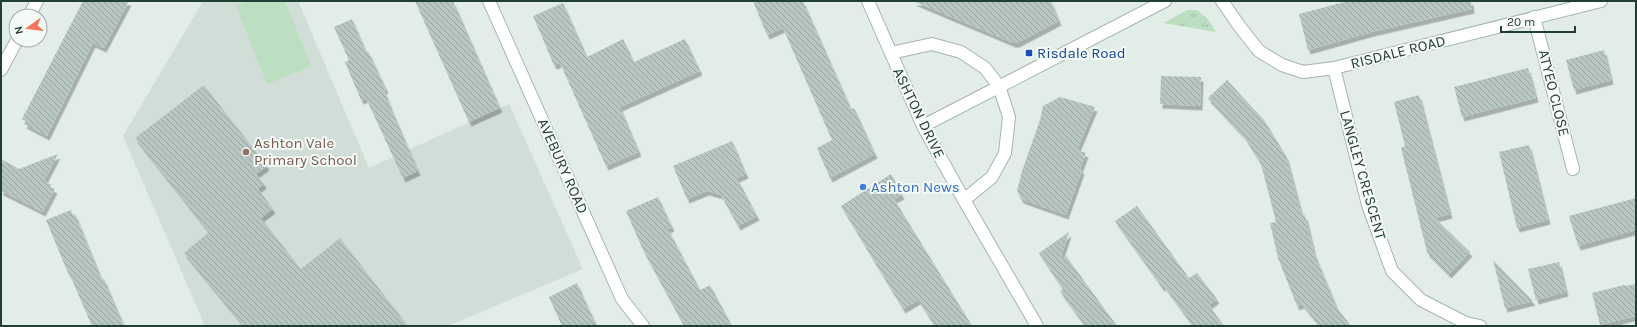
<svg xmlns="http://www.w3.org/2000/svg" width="1637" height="327" viewBox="0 0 1637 327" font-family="Karla,sans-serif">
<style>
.built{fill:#d1ddd7}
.grass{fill:url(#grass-tufts)}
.pitch{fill:#bcdfc2}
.building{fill:url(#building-back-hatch);filter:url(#shadow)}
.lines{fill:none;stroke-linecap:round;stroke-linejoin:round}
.street-casing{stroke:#a5b5af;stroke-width:14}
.street{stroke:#fff;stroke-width:12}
.transit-dot{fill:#1a4fb4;stroke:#f4faf6;stroke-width:1.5}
.education-dot{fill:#8d6e63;stroke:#f4faf6;stroke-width:1.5}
.shop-dot{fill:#3f7fe0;stroke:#f4faf6;stroke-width:1.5}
.labels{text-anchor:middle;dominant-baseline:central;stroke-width:4;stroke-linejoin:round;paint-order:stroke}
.street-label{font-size:15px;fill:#223f35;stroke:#f4faf6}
.transit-label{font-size:15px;fill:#164399;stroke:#f4faf6;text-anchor:start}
.education-label{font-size:15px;fill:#785e54;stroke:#f4faf6;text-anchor:start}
.shop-label{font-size:15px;fill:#366cbe;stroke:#f4faf6;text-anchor:start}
</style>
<defs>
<pattern id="grass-tufts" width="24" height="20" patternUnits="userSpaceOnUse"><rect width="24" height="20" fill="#bcdfc2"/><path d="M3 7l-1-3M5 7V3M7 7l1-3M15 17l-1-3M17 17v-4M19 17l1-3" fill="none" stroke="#a1c0a7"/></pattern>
<pattern id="building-back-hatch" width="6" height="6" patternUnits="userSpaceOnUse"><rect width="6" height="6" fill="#b8c8c1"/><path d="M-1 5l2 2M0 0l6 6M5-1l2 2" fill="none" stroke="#95a49e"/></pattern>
<filter id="shadow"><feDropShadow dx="2.5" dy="4.5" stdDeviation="0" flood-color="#0004"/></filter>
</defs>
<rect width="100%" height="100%" fill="#e3ede8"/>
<!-- built -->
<path class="built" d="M 203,1 L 298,1 L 369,168 L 509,104 L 583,269 L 448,326 L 205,326 L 123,136 Z"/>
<!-- grass -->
<path class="grass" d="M 1187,10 L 1197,10 L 1207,18 L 1216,32 L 1164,23 Z"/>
<!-- pitch -->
<path class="pitch" d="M 248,1 L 285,1 L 311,66 L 267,84 L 236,6 Z"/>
<!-- building -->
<path class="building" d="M 83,1 L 129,1 L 104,48 L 93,43 L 47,136 L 24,124 L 26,121 L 22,119 Z
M 415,1 L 453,1 L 500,108 L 469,122 Z
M 753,1 L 803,1 L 851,109 L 854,108 L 875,154 L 830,178 L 817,148 L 832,140 L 783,28 L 767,35 Z
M 913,1 L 1051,1 L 1059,21 L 1017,43 L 1013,43 Z
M 1348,1 L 1471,1 L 1472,9 L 1372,32 L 1308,50 L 1299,14 Z
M 563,3 L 587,57 L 623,39 L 634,62 L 685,39 L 700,71 L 620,107 L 639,152 L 606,166 L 560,63 L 554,65 L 533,16 Z
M 352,19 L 366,52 L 368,51 L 386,89 L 384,90 L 391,108 L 418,171 L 403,178 L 366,98 L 361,100 L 345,62 L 349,60 L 334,27 Z
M 1604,50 L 1611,80 L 1574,90 L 1566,60 Z
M 1528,68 L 1536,98 L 1462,117 L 1454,87 Z
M 1161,76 L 1201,77 L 1200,106 L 1160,104 Z
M 1227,80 L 1264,120 L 1286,156 L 1302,216 L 1305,215 L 1314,253 L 1337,308 L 1351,326 L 1320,326 L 1302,304 L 1297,306 L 1278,258 L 1270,223 L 1276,222 L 1261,164 L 1243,135 L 1208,98 Z
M 204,85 L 267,166 L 256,174 L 264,184 L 258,189 L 273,209 L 261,218 L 301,269 L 340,238 L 408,326 L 244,326 L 184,253 L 209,232 L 135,138 Z
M 1419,95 L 1450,214 L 1435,218 L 1470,252 L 1449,274 L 1427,252 L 1401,148 L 1405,146 L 1394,102 Z
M 1060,97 L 1095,107 L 1077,150 L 1086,153 L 1080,169 L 1082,170 L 1066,215 L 1021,199 L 1017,191 L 1022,171 L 1040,120 L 1043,106 Z
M 732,141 L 746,174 L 737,178 L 757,216 L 738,226 L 721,195 L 707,191 L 687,199 L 673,166 Z
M 1529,145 L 1548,220 L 1517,228 L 1499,152 Z
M 58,154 L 44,181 L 52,185 L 50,187 L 55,189 L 43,212 L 1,191 L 1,159 L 19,169 Z
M 891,174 L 902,195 L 894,199 L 972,326 L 935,326 L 918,300 L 903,309 L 841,206 Z
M 658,197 L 672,227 L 668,229 L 700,290 L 710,285 L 732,326 L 684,326 L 644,252 L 626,211 Z
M 1636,198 L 1636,230 L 1578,246 L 1569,216 Z
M 1137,206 L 1189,278 L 1197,273 L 1217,299 L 1209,305 L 1224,326 L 1193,326 L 1164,286 L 1162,287 L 1115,221 Z
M 71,210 L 73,215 L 75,214 L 102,280 L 104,279 L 124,326 L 92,326 L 69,273 L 68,273 L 46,220 Z
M 1069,232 L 1060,260 L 1066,256 L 1117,326 L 1085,326 L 1060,291 L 1063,289 L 1039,253 Z
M 1493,260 L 1533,301 L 1505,308 Z
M 1559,262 L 1566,292 L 1536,300 L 1528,269 Z
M 577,283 L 585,301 L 597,326 L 562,326 L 549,297 Z
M 1636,284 L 1636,316 L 1600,325 L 1592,293 L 1624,285 L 1625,286 Z"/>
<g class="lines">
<!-- street casing -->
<g class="street-casing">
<path id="street" d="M 489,1 L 622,299 L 643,326
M 868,1 L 923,126 L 964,200 L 1037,326
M 1222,1 L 1240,27 L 1259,51 L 1282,65 L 1303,72 L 1334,68 L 1601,1
M 29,16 L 37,1
M 1534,17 L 1573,169
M 891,53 L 932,44 L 961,52 L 985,68 L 999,86 L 1009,117 L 1005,153 L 992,177 L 964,200
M 1334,68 L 1368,205 L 1392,271 L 1421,300 L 1466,323 L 1480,326
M 1,70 L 17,40
M 923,126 L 1165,1"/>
</g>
<!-- street -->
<use href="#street" class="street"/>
</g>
<!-- markers -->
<rect class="transit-dot" x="1025" y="49" width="8" height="8" rx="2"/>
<circle class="education-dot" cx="246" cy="152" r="4"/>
<circle class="shop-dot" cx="863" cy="187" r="4"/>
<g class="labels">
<!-- street labels -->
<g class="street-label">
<text transform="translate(1398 52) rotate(-14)">RISDALE ROAD</text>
<text transform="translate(1554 93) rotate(76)">ATYEO CLOSE</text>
<text transform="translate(919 113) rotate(64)">ASHTON DRIVE</text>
<text transform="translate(563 166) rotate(66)">AVEBURY ROAD</text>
<text transform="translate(1363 175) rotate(74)">LANGLEY CRESCENT</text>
</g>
<!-- transit labels -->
<g class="transit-label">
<text x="1037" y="53">Risdale Road</text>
</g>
<!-- education labels -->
<g class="education-label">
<text x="254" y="143">Ashton Vale<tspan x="254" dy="17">Primary School</tspan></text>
</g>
<!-- shop labels -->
<g class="shop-label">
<text x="871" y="187">Ashton News</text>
</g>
</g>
<!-- border -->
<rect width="1637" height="327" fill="none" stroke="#223f35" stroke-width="4"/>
<!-- north arrow -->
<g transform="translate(28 28) rotate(256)"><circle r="19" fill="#f4faf6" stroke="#a0afa9"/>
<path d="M0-3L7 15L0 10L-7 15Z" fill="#f4735a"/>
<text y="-6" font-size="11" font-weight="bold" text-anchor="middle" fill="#223f35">N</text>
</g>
<!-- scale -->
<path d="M1501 26v6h74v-6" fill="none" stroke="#223f35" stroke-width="2"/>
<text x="1507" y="26" font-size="12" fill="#223f35" stroke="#f4faf6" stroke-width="3" paint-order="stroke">20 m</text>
</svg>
